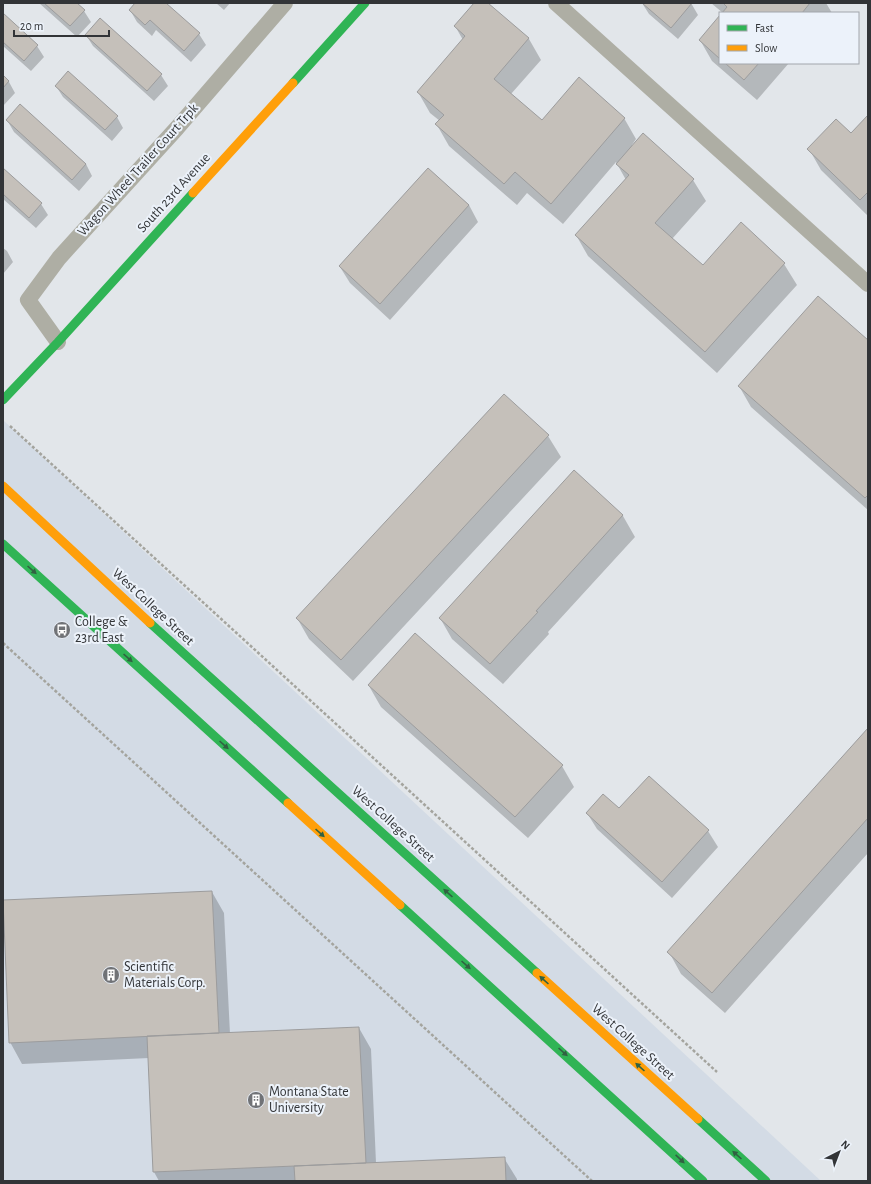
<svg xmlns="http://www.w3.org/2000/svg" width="871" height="1184" viewBox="0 0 871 1184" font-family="'Alegreya Sans',sans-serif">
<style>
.built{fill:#d3dbe5}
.shadow{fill:#0003}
.building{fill:#c5c0ba;stroke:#9c9c9d}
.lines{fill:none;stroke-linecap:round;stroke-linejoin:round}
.path{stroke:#a4a49e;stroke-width:2.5;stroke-dasharray:3 2;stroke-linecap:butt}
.lane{stroke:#aeaea4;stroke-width:16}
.fast{stroke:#30b455;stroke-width:9}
.slow{stroke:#ff9f0a;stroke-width:9}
.oneway{fill:#316142}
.labels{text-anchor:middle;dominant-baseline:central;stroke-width:4;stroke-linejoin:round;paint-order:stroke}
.street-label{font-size:14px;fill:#323437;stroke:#ecf2fa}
.poi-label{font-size:14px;fill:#323437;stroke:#ecf2fa;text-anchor:start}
</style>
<rect width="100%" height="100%" fill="#e2e6ea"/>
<!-- built -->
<path class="built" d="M 3,420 L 821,1181 L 3,1181 Z"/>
<!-- shadow -->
<path class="shadow" d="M 39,3 L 75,3 L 84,11 L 91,22 L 77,37 Z
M 137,3 L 165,3 L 199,34 L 206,45 L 191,62 L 156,30 L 152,36 L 137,22 L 130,10 Z
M 216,3 L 230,3 L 224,10 Z
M 475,3 L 487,3 L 529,39 L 541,60 L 511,94 L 542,121 L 624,118 L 636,139 L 632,145 L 633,146 L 643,135 L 693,180 L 706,201 L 672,239 L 703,267 L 784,264 L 797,285 L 717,373 L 588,256 L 576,235 L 626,180 L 616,162 L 563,224 L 527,193 L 517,205 L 449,146 L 437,125 L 440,121 L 430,113 L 418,92 L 463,40 L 455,26 Z
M 642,3 L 691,3 L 698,15 L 678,39 L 649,14 Z
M 711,3 L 826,3 L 832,13 L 723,13 Z
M 3,15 L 37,46 L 44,57 L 31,71 L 3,46 Z
M 720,17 L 720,63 L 789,63 L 757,100 L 712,61 L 700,40 Z
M 100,20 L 161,75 L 168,86 L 154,101 L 93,46 L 86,35 Z
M 3,76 L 9,82 L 15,93 L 3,106 Z
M 56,86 L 117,117 L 123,128 L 112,141 L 63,97 Z
M 20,106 L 86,164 L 92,176 L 79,191 L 14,132 L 7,120 Z
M 868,116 L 868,216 L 821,170 L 809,149 L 851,134 Z
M 3,169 L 41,204 L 48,215 L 36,228 L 3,199 Z
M 428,169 L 469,205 L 478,222 L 390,320 L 350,283 L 340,267 Z
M 3,248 L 7,251 L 13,262 L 3,274 Z
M 868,341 L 868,510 L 751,407 L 739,386 Z
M 548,436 L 561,457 L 353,681 L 309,639 L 297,618 Z
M 574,471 L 623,516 L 635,537 L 548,632 L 549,634 L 503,684 L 452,639 L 440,618 Z
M 369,686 L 562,766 L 574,787 L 528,838 L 381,707 Z
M 868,730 L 868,853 L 725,1013 L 681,974 L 669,952 Z
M 619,810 L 708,831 L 718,847 L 672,898 L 597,829 L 587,813 Z
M 212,892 L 224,913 L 230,1034 L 359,1028 L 371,1049 L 376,1163 L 504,1158 L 517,1179 L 517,1181 L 159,1181 L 154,1172 L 149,1058 L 22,1064 L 10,1042 Z"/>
<!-- building -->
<path class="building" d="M 44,3 L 77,3 L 85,10 L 70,26 Z
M 135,3 L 166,3 L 200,33 L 184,51 L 150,20 L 145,25 L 129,10 Z
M 474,3 L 488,3 L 529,38 L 494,79 L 542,120 L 579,77 L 625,118 L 551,204 L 515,172 L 504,184 L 435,124 L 444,115 L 417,92 L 465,36 L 454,26 Z
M 642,3 L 692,3 L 671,28 Z
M 723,3 L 810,3 L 802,13 L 722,13 L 727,7 Z
M 3,13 L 38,45 L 24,61 L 3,42 Z
M 720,15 L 720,59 L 699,40 Z
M 100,18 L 162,74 L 147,91 L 85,35 Z
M 725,63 L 759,63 L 744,80 Z
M 68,71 L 118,116 L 105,130 L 55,86 Z
M 3,75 L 9,81 L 3,88 Z
M 20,104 L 86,164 L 72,180 L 6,120 Z
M 868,115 L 868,192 L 860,200 L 807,149 L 836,119 L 851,133 Z
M 643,133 L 694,179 L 655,223 L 703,265 L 741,222 L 785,263 L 705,352 L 575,235 L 629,175 L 616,164 Z
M 3,168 L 42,203 L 29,218 L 3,194 Z
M 428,168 L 469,205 L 380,304 L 339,266 Z
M 818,296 L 868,340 L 868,495 L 865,498 L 738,386 Z
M 504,394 L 549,435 L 341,660 L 296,618 Z
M 574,470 L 623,515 L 536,611 L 538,612 L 490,664 L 439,618 Z
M 415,633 L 563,765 L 515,817 L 368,685 Z
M 868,728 L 868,818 L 712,993 L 667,952 Z
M 649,776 L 709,830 L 662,882 L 586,813 L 603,794 L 619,808 Z
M 212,891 L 219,1033 L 9,1043 L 3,900 Z
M 359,1027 L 366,1163 L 153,1172 L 147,1036 Z
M 505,1157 L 506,1181 L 295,1181 L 294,1166 Z"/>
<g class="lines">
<!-- path -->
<path class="path" d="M 10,426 L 717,1072
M 3,643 L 592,1181"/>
<!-- lane -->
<path class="lane" d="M 556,3 L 868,284
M 58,342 L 28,300 L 59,258 L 177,128 L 285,3"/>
<!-- fast -->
<path class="fast" d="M 293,83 L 365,3
M 3,400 L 58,342 L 193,193
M 3,544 L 288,803
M 150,623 L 537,973
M 400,905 L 703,1181
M 698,1119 L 766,1181"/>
<!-- slow -->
<path class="slow" d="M 193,193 L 293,83
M 3,486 L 150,623
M 288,803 L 400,905
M 537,973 L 698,1119"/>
</g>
<!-- one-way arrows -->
<defs><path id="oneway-solid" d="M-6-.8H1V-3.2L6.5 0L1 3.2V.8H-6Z"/></defs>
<g class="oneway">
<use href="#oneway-solid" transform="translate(32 570) rotate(42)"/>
<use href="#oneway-solid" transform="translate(128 658) rotate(42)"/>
<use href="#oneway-solid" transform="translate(224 745) rotate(42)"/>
<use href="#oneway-solid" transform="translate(320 833) rotate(42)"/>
<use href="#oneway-solid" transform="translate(448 893) rotate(-138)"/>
<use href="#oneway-solid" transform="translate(466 965) rotate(42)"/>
<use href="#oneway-solid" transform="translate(544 980) rotate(-138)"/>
<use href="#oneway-solid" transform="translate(563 1052) rotate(42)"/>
<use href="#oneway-solid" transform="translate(640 1067) rotate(-138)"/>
<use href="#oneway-solid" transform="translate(737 1155) rotate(-138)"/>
<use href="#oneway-solid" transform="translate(680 1159) rotate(43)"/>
</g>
<!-- icons -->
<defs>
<g id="bus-disc" transform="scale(0.9)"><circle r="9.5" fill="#707276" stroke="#ecf2fa"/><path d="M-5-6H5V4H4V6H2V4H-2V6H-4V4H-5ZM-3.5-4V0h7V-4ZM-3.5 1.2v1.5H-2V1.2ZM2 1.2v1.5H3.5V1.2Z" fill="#fff"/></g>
<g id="building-disc" transform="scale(0.9)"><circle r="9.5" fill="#707276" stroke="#ecf2fa"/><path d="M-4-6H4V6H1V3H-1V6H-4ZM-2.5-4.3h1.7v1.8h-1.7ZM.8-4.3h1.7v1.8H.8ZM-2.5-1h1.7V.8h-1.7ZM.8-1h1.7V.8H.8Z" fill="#fff"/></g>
</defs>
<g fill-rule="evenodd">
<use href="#bus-disc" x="62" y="630"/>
<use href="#building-disc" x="111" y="975"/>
<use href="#building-disc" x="256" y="1100"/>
</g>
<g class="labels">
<!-- street labels -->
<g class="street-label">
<text transform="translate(138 170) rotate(-48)">Wagon Wheel Trailer Court Trpk</text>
<text transform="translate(174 193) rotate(-48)">South 23rd Avenue</text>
<text transform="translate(153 607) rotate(43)">West College Street</text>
<text transform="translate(393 824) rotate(42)">West College Street</text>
<text transform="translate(633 1042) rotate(42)">West College Street</text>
</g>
<!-- poi labels -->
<g class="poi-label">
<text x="75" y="622">College &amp;<tspan x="75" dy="16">23rd East</tspan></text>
<text x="124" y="967">Scientific<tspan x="124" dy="16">Materials Corp.</tspan></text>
<text x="269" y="1092">Montana State<tspan x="269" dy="16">University</tspan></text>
</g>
</g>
<!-- border -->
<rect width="871" height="1184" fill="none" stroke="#323437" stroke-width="8"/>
<!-- legend -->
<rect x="719" y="12" width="140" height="52" fill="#ecf2fa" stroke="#a2a6ac"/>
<rect x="727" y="25" width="20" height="6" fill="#30b455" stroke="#a2a6ac"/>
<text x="755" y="32" font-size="12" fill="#323437">Fast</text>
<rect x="727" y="45" width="20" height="6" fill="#ff9f0a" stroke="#a2a6ac"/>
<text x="755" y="52" font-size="12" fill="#323437">Slow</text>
<!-- north arrow -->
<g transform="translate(839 1152) rotate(42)" stroke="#ecf2fa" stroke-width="3" paint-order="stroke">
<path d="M0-3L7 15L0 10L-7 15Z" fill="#323437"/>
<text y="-6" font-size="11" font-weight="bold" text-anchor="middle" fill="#323437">N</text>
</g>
<!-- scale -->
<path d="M14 30v6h95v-6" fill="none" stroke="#323437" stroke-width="2"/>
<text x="20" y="30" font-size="12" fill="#323437" stroke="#ecf2fa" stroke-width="3" paint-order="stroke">20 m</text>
</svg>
